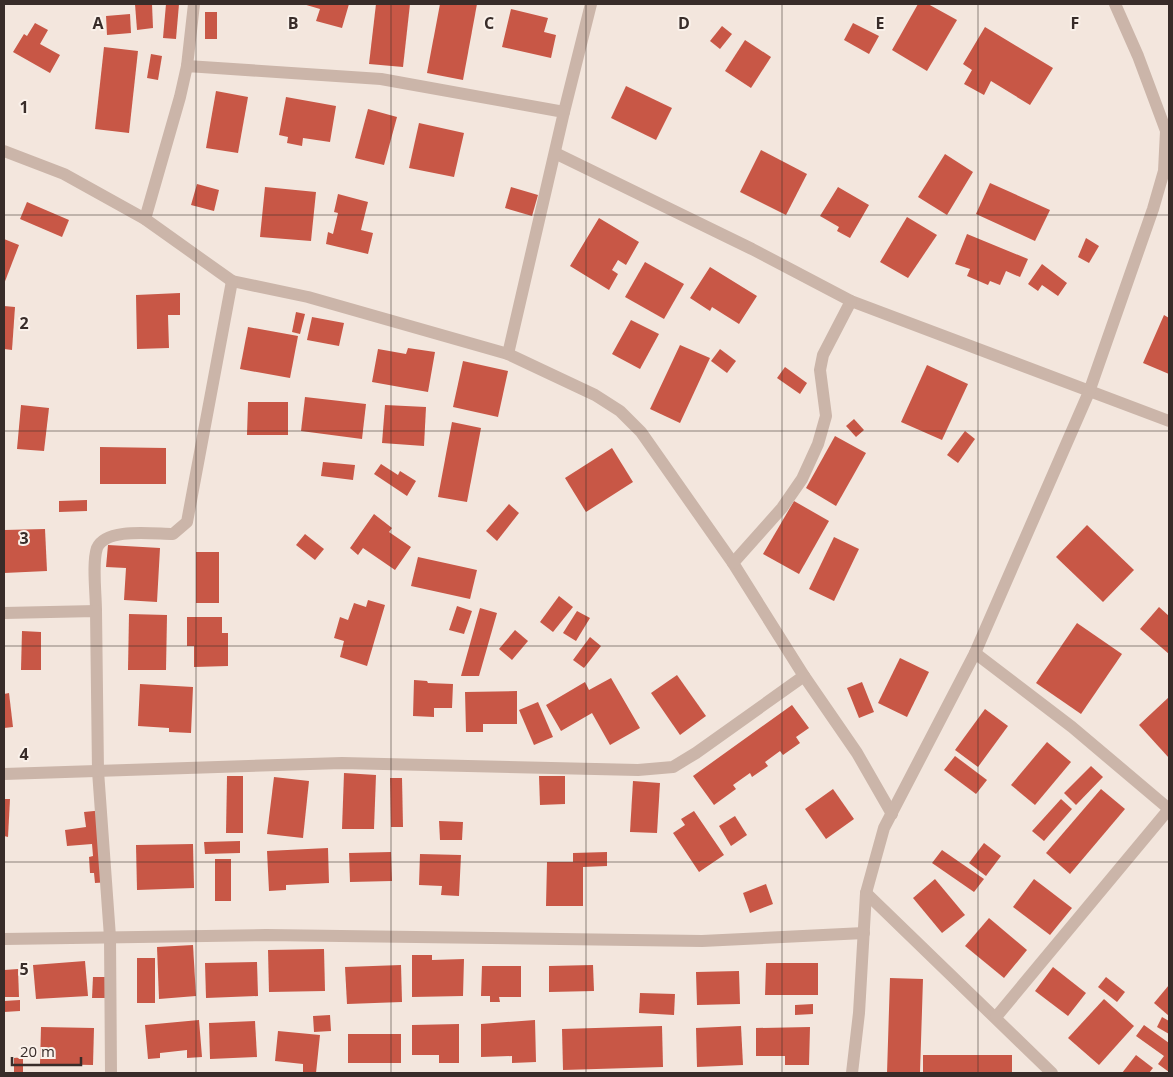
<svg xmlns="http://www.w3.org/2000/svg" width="1173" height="1077" font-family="'Open Sans',sans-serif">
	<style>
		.building { fill: #c85746 }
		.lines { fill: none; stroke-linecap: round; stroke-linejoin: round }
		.minor { stroke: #cbb5a9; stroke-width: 12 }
		.grid { fill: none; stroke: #382c29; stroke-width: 1; stroke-opacity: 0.55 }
		.grid-label { font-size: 16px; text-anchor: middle; font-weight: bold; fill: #382c29; stroke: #faf1ea; stroke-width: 4; stroke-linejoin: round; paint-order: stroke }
	</style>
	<rect width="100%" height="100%" fill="#f3e6dd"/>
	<!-- building -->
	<g class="building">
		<polygon points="135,4 152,4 153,28 137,30"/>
		<polygon points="166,4 179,4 176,39 163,38"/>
		<polygon points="303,4 349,4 342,28 316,21 320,9"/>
		<polygon points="376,4 410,4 403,67 369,64"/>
		<polygon points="440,4 477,4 463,80 427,73"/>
		<polygon points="918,4 928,4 957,20 927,71 892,50"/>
		<polygon points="511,9 548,18 544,32 556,35 551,58 502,47"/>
		<rect x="205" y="12" width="12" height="27"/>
		<polygon points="130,14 131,33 107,35 106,16"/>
		<polygon points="35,23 48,30 40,44 60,55 50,73 13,52 24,34 27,36"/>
		<polygon points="853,23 879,36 869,54 844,40"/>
		<polygon points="722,26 732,34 720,49 710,41"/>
		<polygon points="985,27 1053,68 1030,105 991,81 984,95 964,84 972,70 963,64"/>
		<polygon points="745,40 771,57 751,88 725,71"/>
		<polygon points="104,47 138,51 129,133 95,129"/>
		<polygon points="151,54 162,56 158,80 147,78"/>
		<polygon points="626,86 672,108 656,140 611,118"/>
		<polygon points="216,91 248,97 238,153 206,148"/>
		<polygon points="286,97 336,106 330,142 303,138 302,146 287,143 288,137 279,135"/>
		<polygon points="368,109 397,117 384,165 355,158"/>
		<polygon points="419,123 464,133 454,177 409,168"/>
		<polygon points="761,150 807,174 786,215 740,192"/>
		<polygon points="945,154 973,172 947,215 918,197"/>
		<polygon points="990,183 1050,210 1035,241 976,214"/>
		<polygon points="197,184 219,190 214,211 191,205"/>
		<polygon points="265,187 316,192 311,241 260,237"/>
		<polygon points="511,187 538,195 532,216 505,208"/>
		<polygon points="838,187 869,205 850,238 837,231 839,227 820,216"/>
		<polygon points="338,194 368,202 361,230 373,233 368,254 326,244 328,232 333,234 338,213 334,212"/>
		<polygon points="27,202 69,220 62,237 20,219"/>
		<polygon points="907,217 937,235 908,278 880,262"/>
		<polygon points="599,218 639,242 626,265 618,260 612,270 618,274 609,290 570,266"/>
		<polygon points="967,234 1028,259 1020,277 1006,271 1000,285 990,281 988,285 967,276 970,269 955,264"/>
		<polygon points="1086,238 1099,246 1089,263 1078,257"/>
		<polygon points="4,239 19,245 4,284"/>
		<polygon points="645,262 684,284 664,319 625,297"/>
		<polygon points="1042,264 1067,283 1058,296 1042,285 1038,291 1028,284"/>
		<polygon points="710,267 757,296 739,324 712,307 710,311 690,298"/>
		<polygon points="180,293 180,315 168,315 169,348 137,349 136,295"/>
		<polygon points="4,306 15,307 12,350 4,349"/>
		<polygon points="296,312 305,314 300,334 292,332"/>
		<polygon points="1164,315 1169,318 1169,374 1143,363"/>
		<polygon points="312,317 344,323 339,346 307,340"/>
		<polygon points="631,320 659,334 640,369 612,354"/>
		<polygon points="248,327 298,336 290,378 240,369"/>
		<polygon points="680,345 710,358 680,423 650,409"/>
		<polygon points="408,348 435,352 428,392 372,382 378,349 406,354"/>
		<polygon points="720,349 736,361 727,373 711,361"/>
		<polygon points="463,361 508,371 498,417 453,407"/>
		<polygon points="927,365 968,384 942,440 901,422"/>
		<polygon points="785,367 807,383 800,394 777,378"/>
		<polygon points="305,397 366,404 362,439 301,431"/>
		<polygon points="248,402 288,402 288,435 247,435"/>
		<polygon points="21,405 49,408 44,451 17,449"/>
		<polygon points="385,405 426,407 424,446 382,443"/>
		<polygon points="854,419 864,430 856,437 846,426"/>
		<polygon points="452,422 481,428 467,502 438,497"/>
		<polygon points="965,431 975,439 958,463 947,455"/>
		<polygon points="835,436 866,453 836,506 806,488"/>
		<polygon points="100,447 166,448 166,484 100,484"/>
		<polygon points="612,448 633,482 586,512 565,478"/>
		<polygon points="323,462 355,465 353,480 321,476"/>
		<polygon points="381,464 398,475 400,471 416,481 407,496 374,474"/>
		<polygon points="87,500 87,511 59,512 59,501"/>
		<polygon points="794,501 829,521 799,574 763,554"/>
		<polygon points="509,504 519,513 497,541 486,531"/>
		<polygon points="374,514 392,528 389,532 411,547 395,570 363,548 358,555 350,548"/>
		<polygon points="1087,525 1134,570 1103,602 1056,557"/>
		<polygon points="45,529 47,571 4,573 4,530"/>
		<polygon points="305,534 324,549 315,560 296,545"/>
		<polygon points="834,537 859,549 834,601 809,589"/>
		<polygon points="108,545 160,548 157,602 124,600 126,568 106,567"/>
		<rect x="196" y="552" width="23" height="51"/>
		<polygon points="418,557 477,570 470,599 411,586"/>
		<polygon points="559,596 573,607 553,632 540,622"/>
		<polygon points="368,600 385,605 367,666 340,657 344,641 334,638 340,617 348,620 354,603 366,607"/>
		<polygon points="457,606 472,611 464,634 449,630"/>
		<polygon points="1159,607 1169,616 1169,654 1140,629"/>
		<polygon points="480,608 497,613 479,676 461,676"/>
		<polygon points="577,611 590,618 576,641 563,633"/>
		<polygon points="129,614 167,615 166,670 128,670"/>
		<polygon points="187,617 222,617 222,633 228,633 228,666 194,667 194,646 187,646"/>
		<polygon points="1077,623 1122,654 1081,714 1036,683"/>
		<polygon points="515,630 528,641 512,660 499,649"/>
		<polygon points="22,631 41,632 41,670 21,670"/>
		<polygon points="590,637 601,646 584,668 573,660"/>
		<polygon points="900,658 929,672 907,717 878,703"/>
		<polygon points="677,675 706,716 680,735 651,693"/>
		<polygon points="611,678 640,728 610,745 592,713 561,731 546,705 585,682 589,690"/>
		<polygon points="414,680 427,681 428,683 453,684 452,708 434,708 434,717 413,716"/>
		<polygon points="862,682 874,712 859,718 847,688"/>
		<polygon points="140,684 193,687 191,733 169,732 169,728 138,726"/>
		<polygon points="517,691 517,724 483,724 483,732 466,732 465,692"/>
		<polygon points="9,693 13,727 4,728 4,694"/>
		<polygon points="1169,697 1169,758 1139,725"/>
		<polygon points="538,702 553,737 534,745 519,710"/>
		<polygon points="792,705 809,728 796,737 800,743 783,755 780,751 765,762 768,766 752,777 750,773 733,785 736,789 714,805 693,776"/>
		<polygon points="985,709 1008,726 978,767 955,750"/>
		<polygon points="1047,742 1071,762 1035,805 1011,785"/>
		<polygon points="955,756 987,780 976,794 944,770"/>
		<polygon points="1091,766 1103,777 1076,805 1064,793"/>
		<polygon points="344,773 376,775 374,829 342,829"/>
		<polygon points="227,776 243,776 243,833 226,833"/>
		<polygon points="539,776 565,776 565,804 540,805"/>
		<polygon points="274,777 309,781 303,838 267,834"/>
		<polygon points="390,778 402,778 403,827 391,827"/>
		<polygon points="633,781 660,783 657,833 630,832"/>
		<polygon points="833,789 854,819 826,839 805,809"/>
		<polygon points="1101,789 1125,809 1070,874 1046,853"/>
		<polygon points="4,799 10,799 8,837 4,836"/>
		<polygon points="1061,799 1072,809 1044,841 1032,831"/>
		<polygon points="104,810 110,882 95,883 94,873 90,873 89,857 93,856 92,844 67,846 65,830 86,827 84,812"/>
		<polygon points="694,811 724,855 699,872 673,833 685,825 681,819"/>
		<polygon points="735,816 747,835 731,846 719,826"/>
		<polygon points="439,821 463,822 462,840 440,840"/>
		<polygon points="240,841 240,853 205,854 204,842"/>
		<polygon points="984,843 1001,856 986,876 969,863"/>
		<polygon points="193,844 194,888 137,890 136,845"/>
		<polygon points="328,848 329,883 286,885 286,890 269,891 267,851"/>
		<polygon points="942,850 984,879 974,892 932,863"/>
		<polygon points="391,852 392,881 350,882 349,853"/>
		<polygon points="607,852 607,866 583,867 583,906 546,906 547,862 573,862 573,853"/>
		<polygon points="420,854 461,855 459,896 441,895 442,886 419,885"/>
		<rect x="215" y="859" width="16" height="42"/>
		<polygon points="935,879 965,915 942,933 913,898"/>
		<polygon points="1034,879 1072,908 1050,935 1013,907"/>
		<polygon points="766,884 773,904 750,913 743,893"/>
		<polygon points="989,918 1027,950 1004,978 965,946"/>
		<polygon points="193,945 196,996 159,999 157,947"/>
		<polygon points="324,949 325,991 269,992 268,950"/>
		<polygon points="412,955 432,955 432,960 464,959 463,996 412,997"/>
		<rect x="137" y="958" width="18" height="45"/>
		<polygon points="85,961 88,996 36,999 33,965"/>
		<polygon points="257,962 258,996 206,998 205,963"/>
		<polygon points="766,963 818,963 818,995 765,995"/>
		<polygon points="401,965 402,1002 347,1004 345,967"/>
		<polygon points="593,965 594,991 549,992 549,966"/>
		<polygon points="482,966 521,966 521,997 499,997 500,1002 490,1002 490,996 481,996"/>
		<polygon points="1053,967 1086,993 1068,1016 1035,991"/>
		<polygon points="18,969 19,997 4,997 4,970"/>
		<polygon points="739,971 740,1004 697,1005 696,972"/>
		<polygon points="93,977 106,977 106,998 92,998"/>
		<polygon points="1106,977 1125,992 1117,1002 1098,987"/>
		<polygon points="890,978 923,979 920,1073 887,1073"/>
		<polygon points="1169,985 1169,1016 1154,1003"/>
		<polygon points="640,993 675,994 674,1015 639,1013"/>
		<polygon points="1104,999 1134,1026 1099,1065 1068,1038"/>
		<polygon points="20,1000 20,1011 4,1012 4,1001"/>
		<polygon points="813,1004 813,1014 795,1015 795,1005"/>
		<polygon points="330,1015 331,1031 314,1032 313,1016"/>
		<polygon points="1162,1017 1169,1021 1169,1034 1157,1027"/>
		<polygon points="199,1020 202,1057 187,1058 187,1050 160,1053 160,1058 148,1059 145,1025"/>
		<polygon points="535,1020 536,1062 512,1063 512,1056 481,1057 481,1024"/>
		<polygon points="255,1021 257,1057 210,1059 209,1023"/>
		<polygon points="459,1024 459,1063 439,1063 439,1055 412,1055 412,1025"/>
		<polygon points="1144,1025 1169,1043 1169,1072 1158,1064 1164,1056 1136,1036"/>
		<polygon points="662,1026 663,1067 563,1070 562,1029"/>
		<polygon points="741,1026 743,1065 697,1067 696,1028"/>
		<polygon points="41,1027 94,1028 93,1065 40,1064"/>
		<polygon points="810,1027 809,1065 785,1065 785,1056 756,1056 756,1028"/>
		<polygon points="278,1031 320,1035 316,1073 303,1072 303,1064 275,1061"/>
		<rect x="348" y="1034" width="53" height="29"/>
		<rect x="923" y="1055" width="89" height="18"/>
		<polygon points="1136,1055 1153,1068 1149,1073 1122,1073"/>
		<polygon points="23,1057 23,1073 14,1073 14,1058"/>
	</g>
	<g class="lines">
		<!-- minor -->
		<g class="minor">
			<polyline points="187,66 194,4"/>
			<polyline points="564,112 591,4"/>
			<polyline points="4,151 64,174 145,219 232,281 308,297 508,354 595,395 620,411 641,432 733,563 804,676 857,753 892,814"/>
			<polyline points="555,153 752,249 851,301 1169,421"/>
			<polyline points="145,219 180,97 187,66 381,79 564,112 508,354"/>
			<polyline points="733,563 782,508 802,479 818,444 826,416 820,370 823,355 851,301"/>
			<path d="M 96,611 C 96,594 92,563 97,548 C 106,527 154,534 173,534 L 187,522 L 232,281"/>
			<polyline points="4,613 96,611 98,771 110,937 111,1073"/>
			<polyline points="975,653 1072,727 1169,809"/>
			<polyline points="4,774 342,763 638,770 673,767 696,753 804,676"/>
			<polyline points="866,893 1052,1073"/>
			<polyline points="4,939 266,935 702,941 864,933"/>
			<polyline points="996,1017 1169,809"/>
			<polyline points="852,1073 859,1013 866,893 884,828 975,653 1089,392 1153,209 1164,171 1166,131 1138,56 1115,4"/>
		</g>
	</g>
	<!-- grid -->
	<path class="grid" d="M 196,4 L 196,1073M 391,4 L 391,1073M 586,4 L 586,1073M 782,4 L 782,1073M 978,4 L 978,1073M 4,215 L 1169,215M 4,431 L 1169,431M 4,646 L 1169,646M 4,862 L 1169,862"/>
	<g class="grid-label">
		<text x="98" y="29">A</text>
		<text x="293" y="29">B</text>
		<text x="489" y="29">C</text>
		<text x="684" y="29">D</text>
		<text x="880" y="29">E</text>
		<text x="1075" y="29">F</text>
		<text x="24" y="113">1</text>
		<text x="24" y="329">2</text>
		<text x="24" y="544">3</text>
		<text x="24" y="760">4</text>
		<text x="24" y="975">5</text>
	</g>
	<!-- border -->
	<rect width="1173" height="1077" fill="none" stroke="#382c29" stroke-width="10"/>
	<!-- scale -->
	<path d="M12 1057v8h69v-8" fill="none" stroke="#382c29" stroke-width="2.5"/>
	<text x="20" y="1057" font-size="15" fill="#382c29" stroke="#faf1ea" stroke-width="4" paint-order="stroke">20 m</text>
</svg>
